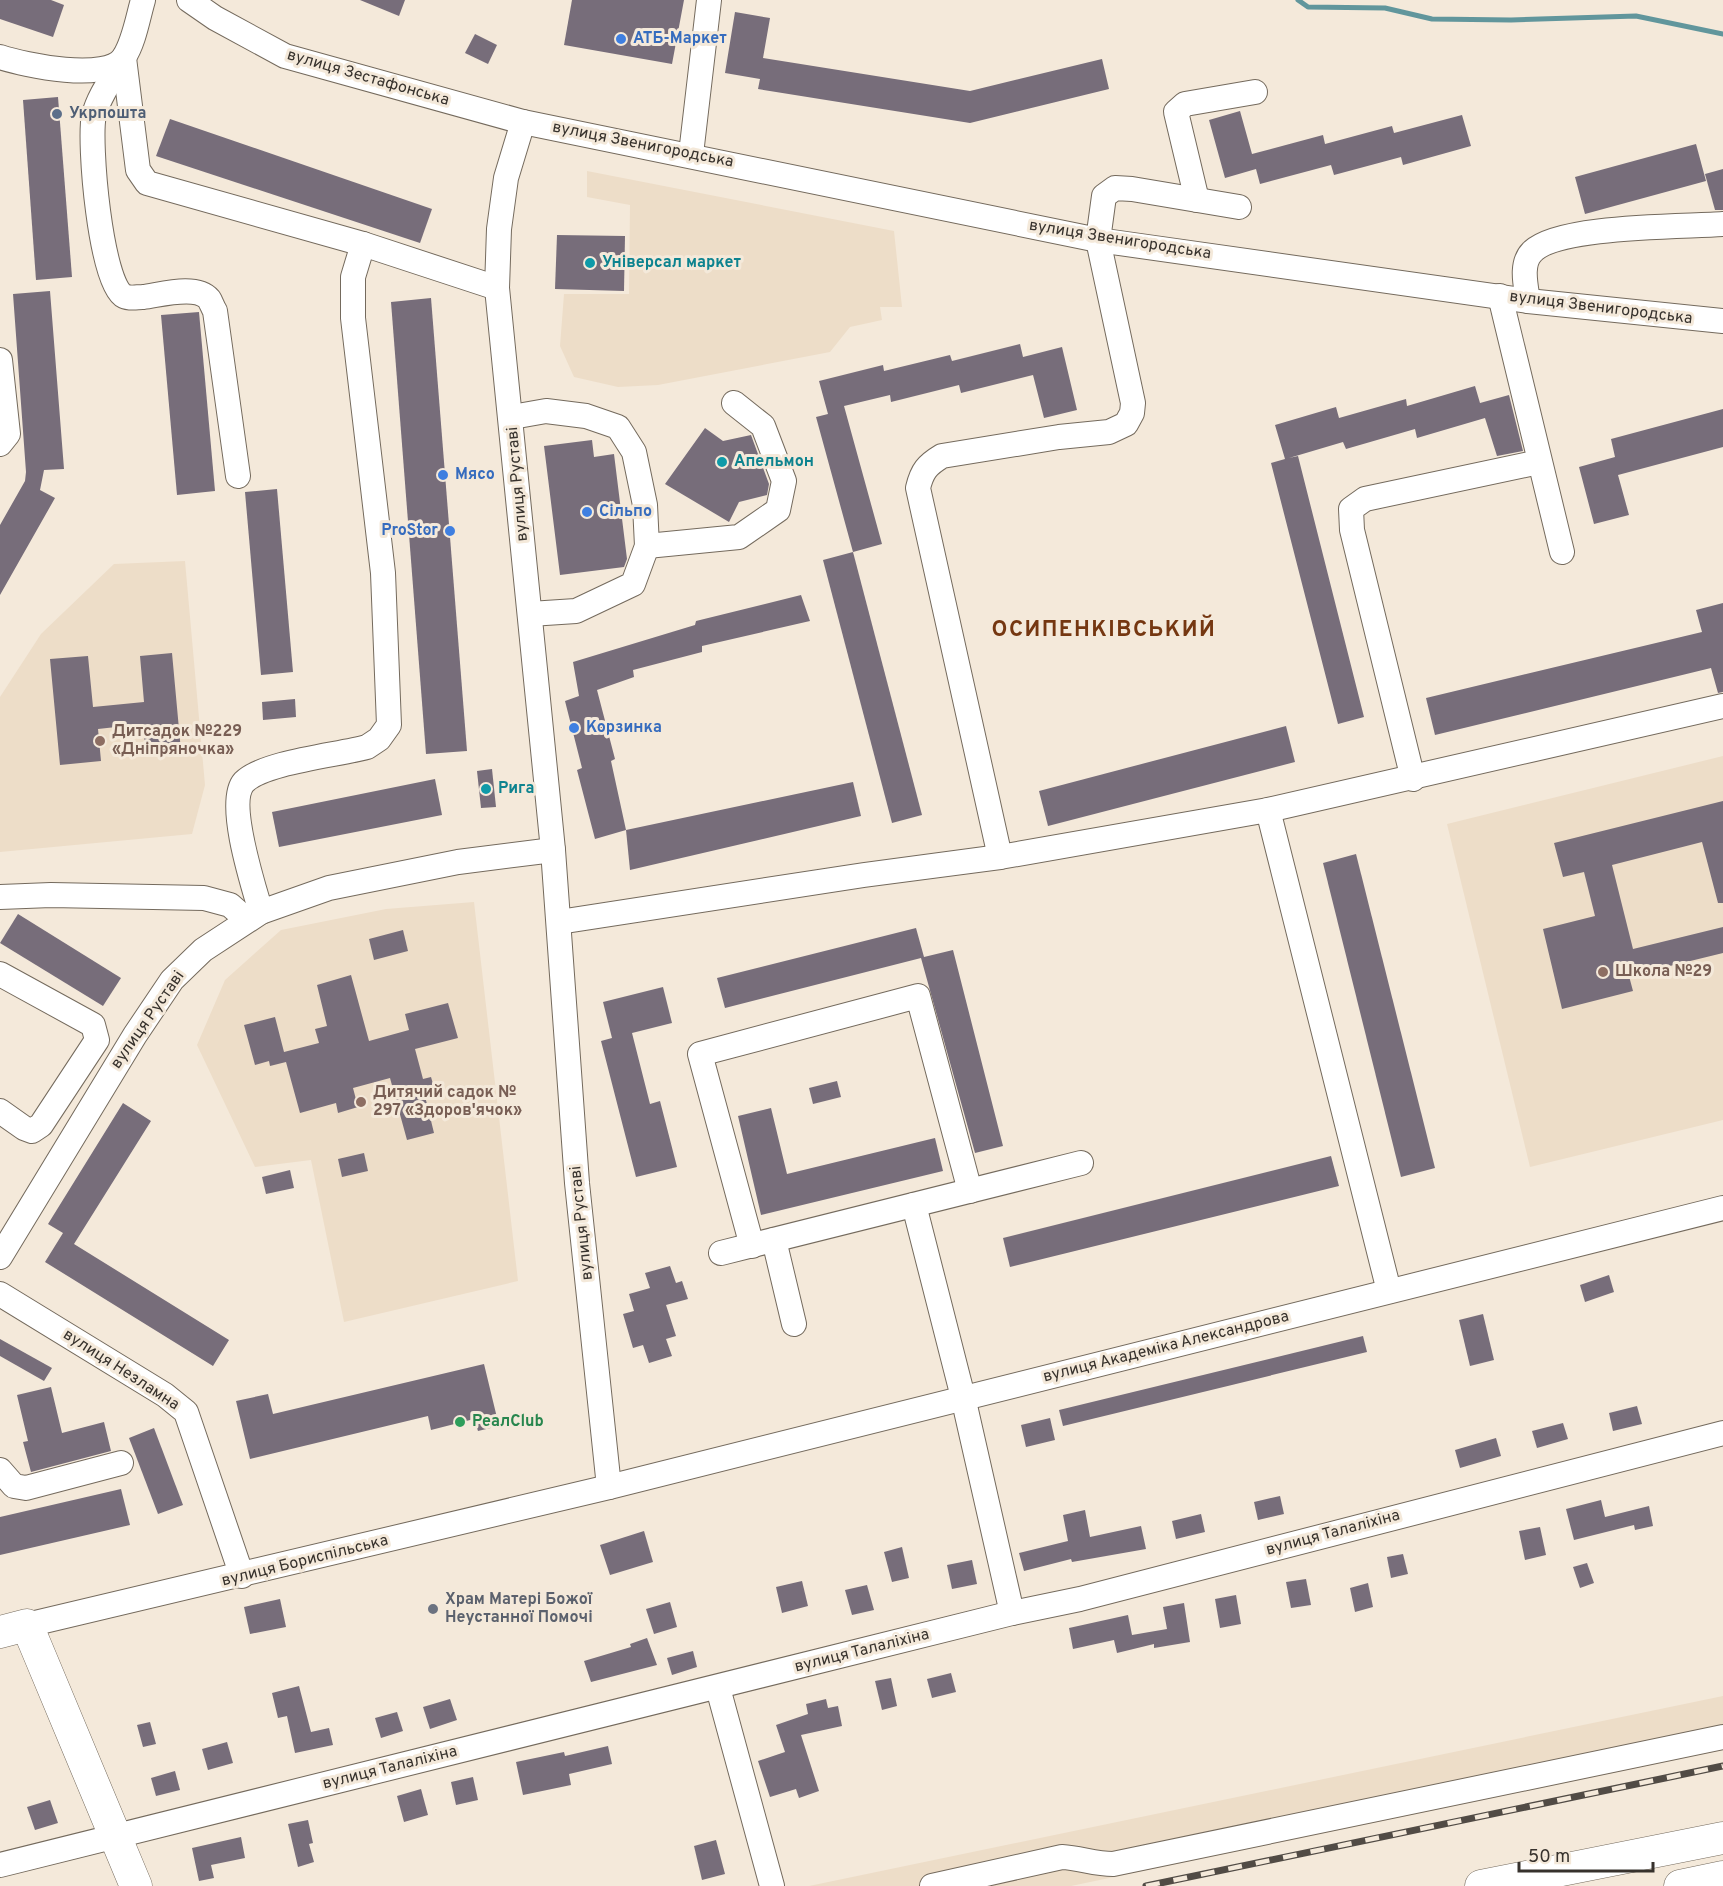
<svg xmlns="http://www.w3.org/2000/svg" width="1723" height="1886" font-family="Overpass,sans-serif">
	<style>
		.built { fill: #edddc8 }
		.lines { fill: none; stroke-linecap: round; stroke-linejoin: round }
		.stream { stroke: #61969c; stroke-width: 5 }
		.building { fill: #776d7a }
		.minor-casing { stroke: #746a5d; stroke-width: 26 }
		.major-casing { stroke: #746a5d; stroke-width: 33 }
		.minor { stroke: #fff; stroke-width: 24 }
		.major { stroke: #fff; stroke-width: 32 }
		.rail-casing { stroke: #514b45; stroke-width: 7 }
		.rail { stroke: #f4e9da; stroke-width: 4.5; stroke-dasharray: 14; stroke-linecap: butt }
		.shop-dot { fill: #3f7fe0; stroke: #f4e9da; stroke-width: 2 }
		.service-dot { fill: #5c6f8a; stroke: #f4e9da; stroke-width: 2 }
		.culture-dot { fill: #0f9aa8; stroke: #f4e9da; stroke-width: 2 }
		.education-dot { fill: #8d6e63; stroke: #f4e9da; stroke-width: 2 }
		.leisure-dot { fill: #2e9e5b; stroke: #f4e9da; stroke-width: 2 }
		.worship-dot { fill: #6b7280; stroke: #f4e9da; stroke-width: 2 }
		.labels { text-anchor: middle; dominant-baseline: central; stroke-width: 6; stroke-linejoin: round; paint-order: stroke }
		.shop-label { font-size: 16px; font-weight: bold; fill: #366cbe; stroke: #f4e9da; text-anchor: start }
		.street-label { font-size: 16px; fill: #37322d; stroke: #f4e9da }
		.service-label { font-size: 16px; font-weight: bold; fill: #4e5e75; stroke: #f4e9da; text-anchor: start }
		.culture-label { font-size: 16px; font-weight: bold; fill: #0d838f; stroke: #f4e9da; text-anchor: start }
		.education-label { font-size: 16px; font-weight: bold; fill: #785e54; stroke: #f4e9da; text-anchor: start }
		.leisure-label { font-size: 16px; font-weight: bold; fill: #27864d; stroke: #f4e9da; text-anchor: start }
		.worship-label { font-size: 16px; font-weight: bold; fill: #5b616d; stroke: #f4e9da; text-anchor: start }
		.district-label { font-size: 22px; font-weight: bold; letter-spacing: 1.5px; fill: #753711; stroke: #f4e9da }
	</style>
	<rect width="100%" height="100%" fill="#f4e9da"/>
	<!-- built -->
	<g class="built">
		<polygon points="587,171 894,231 902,307 880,307 882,320 850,327 830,352 658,385 618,387 574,377 560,346 564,294 629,294 630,205 587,197"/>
		<polygon points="185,561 205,785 192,834 0,852 0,697 41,634 114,564"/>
		<polygon points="1723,756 1723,1120 1530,1167 1447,824"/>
		<polygon points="474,902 518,1281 344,1322 311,1160 255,1167 197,1045 225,980 281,930 386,909"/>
		<polygon points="1723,1696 1723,1750 1071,1886 809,1886"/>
	</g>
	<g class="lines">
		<!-- stream -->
		<polyline class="stream" points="1298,0 1308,7 1385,8 1432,19 1511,20 1636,16 1723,34"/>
	</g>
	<!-- building -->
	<g class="building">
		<polygon points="0,0 51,0 64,5 53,37 0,19"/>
		<polygon points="360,0 405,0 399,16"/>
		<polygon points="572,0 684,0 672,64 564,45"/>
		<polygon points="735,12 770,18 763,58 970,91 1102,59 1109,89 970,123 758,89 760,79 725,73"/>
		<polygon points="475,34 497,45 488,64 465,53"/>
		<polygon points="58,97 72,277 36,280 23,100"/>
		<polygon points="1240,111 1252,154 1323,135 1325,144 1392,126 1394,133 1462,115 1471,146 1403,165 1401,157 1334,175 1331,165 1260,184 1256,169 1225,178 1209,120"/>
		<polygon points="170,119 432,209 420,243 156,156"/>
		<polygon points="1696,144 1706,181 1585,214 1575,177"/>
		<polygon points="1723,169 1723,210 1715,210 1705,174"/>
		<polygon points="557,235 625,236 624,291 555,289"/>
		<polygon points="50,291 64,469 44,470 40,490 55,498 0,595 0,525 25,481 26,472 13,294"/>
		<polygon points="431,298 467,751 426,754 391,302"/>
		<polygon points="199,312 215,491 177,495 161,315"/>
		<polygon points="1020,344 1023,357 1062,347 1077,410 1044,418 1033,375 961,393 959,385 891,402 890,395 844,406 882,544 853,552 816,417 828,414 819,381 883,365 884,371 950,355 952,361"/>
		<polygon points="1475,386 1480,403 1509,395 1523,451 1497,456 1485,418 1417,438 1415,429 1346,449 1343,442 1289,458 1298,456 1364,717 1338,724 1271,463 1285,459 1275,425 1336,407 1339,418 1406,399 1407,406"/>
		<polygon points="1723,409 1723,447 1618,475 1629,515 1594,524 1579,467 1615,457 1611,439"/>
		<polygon points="705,428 723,441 751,435 769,484 767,495 739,502 729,522 665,484"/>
		<polygon points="592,440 594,457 614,454 627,559 624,567 560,575 544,446"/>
		<polygon points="277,489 293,672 261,675 245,492"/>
		<polygon points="853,552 922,815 892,823 823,560"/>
		<polygon points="801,595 810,621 702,646 702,652 633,670 634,677 597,690 615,759 611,761 626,830 595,839 577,770 582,768 565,701 579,696 573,662 695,625 696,621"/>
		<polygon points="1723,603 1723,692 1718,693 1711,668 1435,735 1426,698 1702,632 1696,610"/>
		<polygon points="172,653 181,751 146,755 143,724 98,729 101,761 60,765 50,659 88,656 93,707 144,702 140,656"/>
		<polygon points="295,699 296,717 263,720 262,702"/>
		<polygon points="1286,726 1295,762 1048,826 1039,791"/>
		<polygon points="492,769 496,807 481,808 477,771"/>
		<polygon points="435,779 442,815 279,847 272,812"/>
		<polygon points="853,782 861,816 630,870 626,830"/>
		<polygon points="1723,801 1723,903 1718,903 1702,842 1612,865 1633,949 1723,927 1723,953 1629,976 1633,991 1562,1009 1543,929 1595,916 1584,872 1563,877 1554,843"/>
		<polygon points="1356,854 1435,1168 1401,1177 1323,863"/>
		<polygon points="18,914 121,978 103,1006 0,943"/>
		<polygon points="916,928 924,957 953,950 1003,1146 975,1153 921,958 725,1008 717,978"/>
		<polygon points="403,930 408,951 374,960 369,939"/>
		<polygon points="351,975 369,1041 409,1030 405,1014 448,1003 458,1038 415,1049 423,1079 431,1077 436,1094 425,1096 434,1133 407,1140 390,1078 353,1088 358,1107 338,1113 336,1103 300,1113 286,1062 270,1066 269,1061 255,1065 244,1025 275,1017 284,1052 319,1043 315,1029 327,1026 317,985"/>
		<polygon points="663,987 672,1023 632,1033 650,1104 660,1101 677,1167 636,1177 601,1041 612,1038 603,1002"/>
		<polygon points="837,1081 841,1097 813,1104 809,1088"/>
		<polygon points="123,1103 151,1121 74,1244 229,1340 213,1366 45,1262 63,1233 48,1224"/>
		<polygon points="771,1108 787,1174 935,1138 943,1171 761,1215 738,1116"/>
		<polygon points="364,1153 368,1171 342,1177 338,1159"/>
		<polygon points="1331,1156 1339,1186 1010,1267 1003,1238"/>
		<polygon points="290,1170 294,1188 266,1194 262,1177"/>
		<polygon points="670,1266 676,1283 682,1281 688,1299 666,1305 676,1336 666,1339 672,1356 649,1363 643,1345 633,1348 623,1314 634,1311 629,1294 650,1288 645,1273"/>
		<polygon points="1609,1275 1614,1292 1585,1302 1580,1285"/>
		<polygon points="1483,1314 1494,1360 1470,1366 1459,1320"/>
		<polygon points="1363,1336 1367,1352 1063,1426 1059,1410"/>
		<polygon points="0,1339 52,1368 44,1381 0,1356"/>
		<polygon points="484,1364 499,1426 478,1431 474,1419 431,1430 428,1416 250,1459 236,1401 268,1394 273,1414"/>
		<polygon points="51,1387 62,1433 104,1422 111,1451 31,1472 23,1442 28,1441 17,1395"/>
		<polygon points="1637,1406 1642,1424 1613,1431 1609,1413"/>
		<polygon points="1050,1418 1055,1440 1026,1447 1021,1425"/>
		<polygon points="1563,1423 1568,1439 1537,1448 1532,1431"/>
		<polygon points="154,1428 183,1505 158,1514 129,1438"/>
		<polygon points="1496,1438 1501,1456 1460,1468 1455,1450"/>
		<polygon points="121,1489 130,1525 0,1555 0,1517"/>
		<polygon points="1280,1496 1284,1514 1258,1520 1254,1502"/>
		<polygon points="1601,1500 1605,1517 1649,1506 1653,1526 1635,1530 1634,1525 1574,1540 1566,1509"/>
		<polygon points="1085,1510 1090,1537 1141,1526 1146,1549 1072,1562 1071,1559 1024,1571 1019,1553 1068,1541 1063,1515"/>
		<polygon points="1201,1514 1205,1532 1176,1539 1172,1521"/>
		<polygon points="1540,1527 1546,1555 1525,1560 1519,1531"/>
		<polygon points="644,1531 653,1562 610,1575 600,1545"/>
		<polygon points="902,1547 909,1578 892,1582 884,1552"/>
		<polygon points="1403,1554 1408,1574 1391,1578 1387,1557"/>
		<polygon points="972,1560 977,1584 952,1589 947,1565"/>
		<polygon points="1587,1563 1594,1583 1580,1588 1573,1567"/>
		<polygon points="1306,1579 1311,1605 1291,1608 1286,1582"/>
		<polygon points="802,1581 808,1606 782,1613 776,1587"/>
		<polygon points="1368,1583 1373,1607 1355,1612 1350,1588"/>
		<polygon points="867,1585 874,1610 852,1615 845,1590"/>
		<polygon points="1236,1595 1241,1624 1220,1628 1215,1599"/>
		<polygon points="280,1599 286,1627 250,1634 244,1607"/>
		<polygon points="670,1602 677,1627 654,1634 646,1609"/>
		<polygon points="1184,1603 1190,1642 1154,1648 1154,1644 1117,1653 1114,1640 1073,1649 1069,1628 1128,1615 1132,1635 1167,1629 1163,1607"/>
		<polygon points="647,1638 657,1665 591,1682 584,1661 631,1647 630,1644"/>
		<polygon points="693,1651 697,1667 672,1675 667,1658"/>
		<polygon points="951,1673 956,1692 932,1698 927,1679"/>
		<polygon points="891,1678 897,1706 882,1710 875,1681"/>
		<polygon points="299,1686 311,1732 329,1728 333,1745 295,1753 287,1716 278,1718 272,1693"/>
		<polygon points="450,1699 457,1720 430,1729 423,1707"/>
		<polygon points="826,1699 828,1708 838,1706 842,1726 801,1735 819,1791 799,1798 796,1789 770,1797 758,1761 785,1752 776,1725 808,1714 806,1704"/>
		<polygon points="397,1712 403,1731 381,1738 375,1718"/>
		<polygon points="150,1722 156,1744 143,1747 137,1725"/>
		<polygon points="227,1742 233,1763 208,1770 202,1749"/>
		<polygon points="608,1746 612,1764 569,1774 571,1785 523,1795 516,1762 564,1752 565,1756"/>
		<polygon points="175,1771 180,1790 156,1796 151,1778"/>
		<polygon points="473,1777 478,1800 456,1805 451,1782"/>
		<polygon points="421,1789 428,1815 404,1822 397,1796"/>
		<polygon points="50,1800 58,1823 35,1830 27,1807"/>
		<polygon points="308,1820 313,1843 309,1844 314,1862 298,1867 288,1824"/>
		<polygon points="241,1837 245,1858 211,1865 214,1878 199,1881 192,1848"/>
		<polygon points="716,1840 725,1874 702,1880 694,1846"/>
	</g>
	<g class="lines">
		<!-- minor casing -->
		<g class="minor-casing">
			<g id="minor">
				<polyline points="189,0 215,18 285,56 523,122 1098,240 1528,301 1723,321"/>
				<path d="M 0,57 C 24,65 108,83 124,57 C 134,42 138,17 143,0"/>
				<path d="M 124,58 C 114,76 99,95 94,115 C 88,141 101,286 124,296 C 130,299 137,297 143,297 C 160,295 196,284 209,299 C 211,302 213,308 215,311 L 238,476"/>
				<polyline points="124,58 138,170 147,183 363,244 497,288"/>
				<polyline points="523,122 506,178 499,229 497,288 553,850 577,1183 609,1487"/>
				<polyline points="691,154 709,0"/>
				<polyline points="1197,200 1176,112 1185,104 1255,92"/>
				<polyline points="1500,296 1562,552"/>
				<path d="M 1528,301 C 1526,286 1520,264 1532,252 C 1557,225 1684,227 1723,224"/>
				<polyline points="0,360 8,434 0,444"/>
				<polyline points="512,417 546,411 586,416 618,427 634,452 645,505 647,546 633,584 576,611 530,614"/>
				<polyline points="647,546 739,537 778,510 784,481 763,426 734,403"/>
				<polyline points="1413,779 1352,530 1351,509 1365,499 1539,462"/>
				<polyline points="1268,810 1389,1291"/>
				<path d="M 1000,857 L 918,488 C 922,471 927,465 942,456 L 1059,437 L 1109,432 L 1126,424 L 1132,413 L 1133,403 L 1098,240 L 1104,196 L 1115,188 L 1132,189 L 1239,207"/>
				<polyline points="0,897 51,895 204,898 230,905 247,920"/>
				<path d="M 261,912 C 254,888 226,802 244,782 C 264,762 338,755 367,747 L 379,739 L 389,725 L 383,573 L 353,318 L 353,277 L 363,244"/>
				<polyline points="559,922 864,875 1000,857 1268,810 1723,706"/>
				<polyline points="0,974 93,1025 97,1040 41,1125 32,1131 24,1128 0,1111"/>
				<polyline points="914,1205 963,1397 1012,1613"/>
				<polyline points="774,1240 794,1324"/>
				<polyline points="752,1246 700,1054 918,996 970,1191"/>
				<polyline points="721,1253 1081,1163"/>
				<polyline points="0,1257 135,1035 172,980 203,950 261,912 329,888 458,862 553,850"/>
				<polyline points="0,1294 165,1395 186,1412 242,1576"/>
				<polyline points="0,1470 14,1486 26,1488 121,1463"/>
				<polyline points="27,1625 609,1487 1723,1208"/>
				<polyline points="718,1688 772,1886"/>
				<polyline points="0,1865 1012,1613 1080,1599 1723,1433"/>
				<path d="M 932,1886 L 1062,1857 C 1080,1858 1095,1864 1113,1864 L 1723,1737"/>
			</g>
		</g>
		<!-- major casing -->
		<g class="major-casing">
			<g id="major">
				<polyline points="0,1632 27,1625 136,1886"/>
				<polyline points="1481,1886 1723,1838"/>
				<polyline points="1680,1886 1723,1877"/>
			</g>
		</g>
		<!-- minor -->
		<use href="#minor" class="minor"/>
		<!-- major -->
		<use href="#major" class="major"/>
		<!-- rail casing -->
		<g class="rail-casing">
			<polyline id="rail" points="1146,1886 1723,1766"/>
		</g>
		<!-- rail -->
		<use href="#rail" class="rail"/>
	</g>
	<!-- markers -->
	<g class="shop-dot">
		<circle cx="621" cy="39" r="6"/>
		<circle cx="443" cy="475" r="6"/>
		<circle cx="587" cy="512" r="6"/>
		<circle cx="450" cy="531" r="6"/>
		<circle cx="574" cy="728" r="6"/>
	</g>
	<circle class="service-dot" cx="57" cy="114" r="6"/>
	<g class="culture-dot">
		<circle cx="590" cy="263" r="6"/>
		<circle cx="722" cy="462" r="6"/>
		<circle cx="486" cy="789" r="6"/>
	</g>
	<g class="education-dot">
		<circle cx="100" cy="741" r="6"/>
		<circle cx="1603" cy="972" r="6"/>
		<circle cx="361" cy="1102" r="6"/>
	</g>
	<circle class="leisure-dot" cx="460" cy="1422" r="6"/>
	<circle class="worship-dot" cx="433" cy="1609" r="6"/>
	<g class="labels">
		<!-- shop labels -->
		<g class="shop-label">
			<text x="633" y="39">АТБ-Маркет</text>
			<text x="455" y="475">Мясо</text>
			<text x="599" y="512">Сільпо</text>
			<text x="438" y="531" text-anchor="end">ProStor</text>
			<text x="586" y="728">Корзинка</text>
		</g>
		<!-- street labels -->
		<g class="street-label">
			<text transform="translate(368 78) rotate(16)">вулиця Зестафонська</text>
			<text transform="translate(643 145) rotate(11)">вулиця Звенигородська</text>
			<text transform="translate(1120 240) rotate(9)">вулиця Звенигородська</text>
			<text transform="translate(1601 308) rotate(7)">вулиця Звенигородська</text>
			<text transform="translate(518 484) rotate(-95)">вулиця Руставі</text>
			<text transform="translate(148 1020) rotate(-55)">вулиця Руставі</text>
			<text transform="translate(582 1223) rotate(-96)">вулиця Руставі</text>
			<text transform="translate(1166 1347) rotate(-14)">вулиця Академіка Александрова</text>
			<text transform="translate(121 1370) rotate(33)">вулиця Незламна</text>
			<text transform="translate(1333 1533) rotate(-15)">вулиця Талаліхіна</text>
			<text transform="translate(305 1561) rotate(-14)">вулиця Бориспільська</text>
			<text transform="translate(862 1651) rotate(-14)">вулиця Талаліхіна</text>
			<text transform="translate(390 1768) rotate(-14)">вулиця Талаліхіна</text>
		</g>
		<!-- service labels -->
		<g class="service-label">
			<text x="69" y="114">Укрпошта</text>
		</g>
		<!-- culture labels -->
		<g class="culture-label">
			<text x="602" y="263">Універсал маркет</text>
			<text x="734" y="462">Апельмон</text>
			<text x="498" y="789">Рига</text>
		</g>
		<!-- education labels -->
		<g class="education-label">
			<text x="112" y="732">Дитсадок №229<tspan x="112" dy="18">«Дніпряночка»</tspan></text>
			<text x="1615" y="972">Школа №29</text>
			<text x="373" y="1093">Дитячий садок №<tspan x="373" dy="18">297 «Здоров'ячок»</tspan></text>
		</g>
		<!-- leisure labels -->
		<g class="leisure-label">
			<text x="472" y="1422">РеалClub</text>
		</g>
		<!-- worship labels -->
		<g class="worship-label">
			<text x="445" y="1600">Храм Матері Божої<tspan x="445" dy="18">Неустанної Помочі</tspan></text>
		</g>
		<!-- district labels -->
		<g class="district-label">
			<text x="1104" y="630">ОСИПЕНКІВСЬКИЙ</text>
		</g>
	</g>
	<!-- scale -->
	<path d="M1519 1862v9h134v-9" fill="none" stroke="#37322d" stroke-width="3"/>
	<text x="1528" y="1862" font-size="18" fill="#37322d" stroke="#f4e9da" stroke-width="4.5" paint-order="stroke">50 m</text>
</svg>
